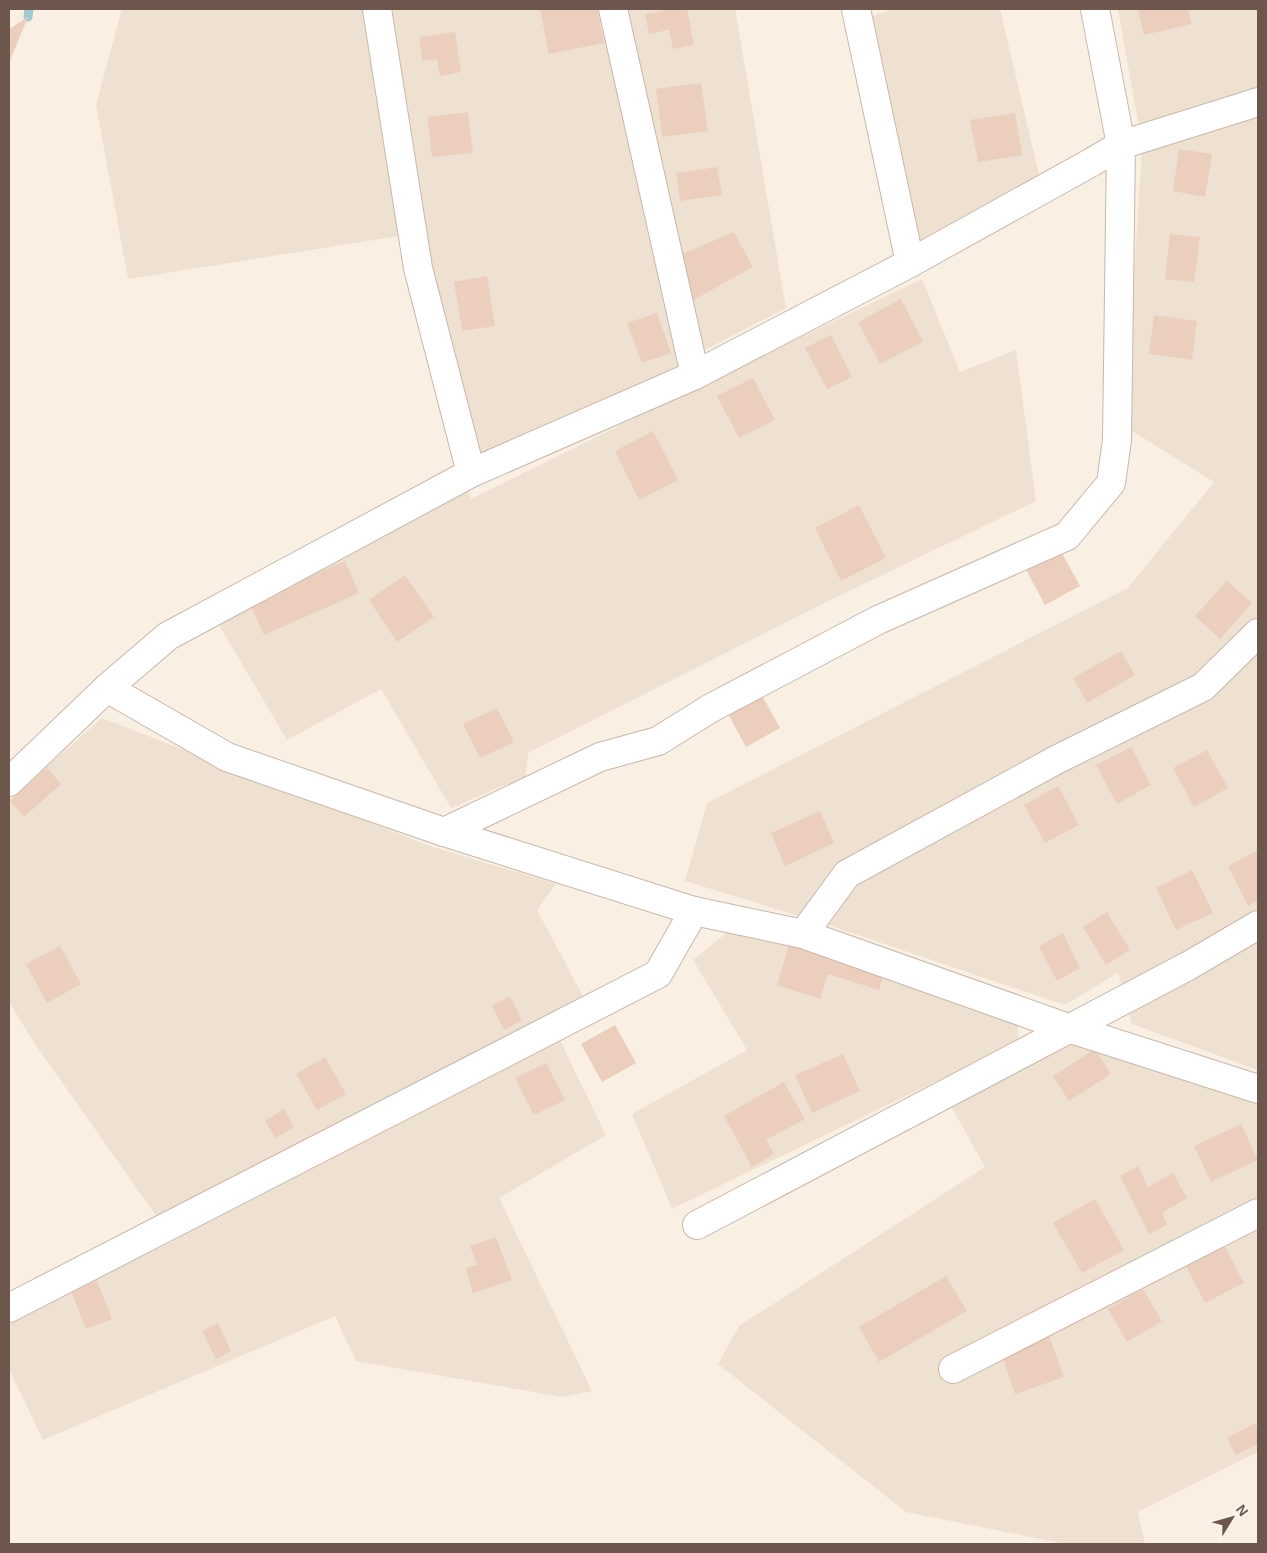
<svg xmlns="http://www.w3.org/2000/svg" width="1267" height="1553" font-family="Helvetica,sans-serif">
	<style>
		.residential { fill: #efe1d2 }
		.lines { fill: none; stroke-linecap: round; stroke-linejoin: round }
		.stream { stroke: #a2cbd0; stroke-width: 9 }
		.building { fill: #ebcebe }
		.minor-casing { stroke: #c8b7ab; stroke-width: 30 }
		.minor { stroke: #fff; stroke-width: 28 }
	</style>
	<rect width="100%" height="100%" fill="#f9efe3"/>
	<!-- residential -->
	<g class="residential">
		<polygon points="122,9 602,9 681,366 479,458 424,232 128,279 96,105"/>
		<polygon points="624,9 735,9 786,308 697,354"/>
		<polygon points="894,9 1000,9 1040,179 913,246 867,18"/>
		<polygon points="1118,9 1227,9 1228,11 1236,9 1258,9 1258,87 1139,127"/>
		<polygon points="1258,113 1258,1070 1132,1024 1118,973 1065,1005 828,925 685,881 707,803 1128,588 1214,482 1124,426 1142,151"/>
		<polygon points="922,279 960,372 1016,350 1036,501 820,605 528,753 526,776 451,808 381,689 287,740 216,620 467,489 471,499 693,389"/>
		<polygon points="102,718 430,846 556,884 537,910 585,1000 549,1018 606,1135 499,1198 592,1391 563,1397 356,1361 335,1316 43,1440 9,1369 9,1320 174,1241 35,1044 9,1002 9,800"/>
		<polygon points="734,927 1018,1014 1018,1045 1073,1035 1258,1097 1258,1452 1138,1512 1145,1544 1066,1544 906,1512 718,1364 739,1326 985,1167 937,1081 672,1209 632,1114 747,1050 693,960"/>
	</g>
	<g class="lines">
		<!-- stream -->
		<polyline class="stream" points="28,17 29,9"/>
	</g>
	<!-- building -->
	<g class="building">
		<polygon points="540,9 597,9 604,43 549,54"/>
		<polygon points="672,9 687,9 694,45 673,49 669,30 649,34 645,14"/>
		<polygon points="1138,9 1188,9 1192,24 1144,35"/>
		<polygon points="28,17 9,63 9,29"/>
		<polygon points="455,32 461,72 440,76 437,59 422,61 419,37"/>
		<polygon points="701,83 708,131 662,137 656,89"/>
		<polygon points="468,112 473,153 432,157 427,117"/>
		<polygon points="1015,113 1022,155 978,162 970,120"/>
		<polygon points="1179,149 1212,154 1205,197 1173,191"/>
		<polygon points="717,167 722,195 680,201 676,173"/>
		<polygon points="734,232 753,267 690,302 680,255"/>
		<polygon points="1170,234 1200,237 1194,282 1165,279"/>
		<polygon points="487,276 495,326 462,331 454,282"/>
		<polygon points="901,299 923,342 880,364 858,322"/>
		<polygon points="657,313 671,353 642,363 627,323"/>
		<polygon points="1154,315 1197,321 1192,360 1149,354"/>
		<polygon points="831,335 852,377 827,389 805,348"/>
		<polygon points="753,378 775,420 739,438 717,396"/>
		<polygon points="653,431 678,480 639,500 615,451"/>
		<polygon points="859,505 886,558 841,581 815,528"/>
		<polygon points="1059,548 1080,586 1045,605 1024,566"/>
		<polygon points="345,561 359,593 264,635 249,602"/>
		<polygon points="405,575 434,617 397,642 369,600"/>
		<polygon points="1227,581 1252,603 1220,639 1195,616"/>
		<polygon points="1121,651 1135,675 1087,703 1073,678"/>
		<polygon points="759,690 780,728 746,747 725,708"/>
		<polygon points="497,708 514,742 480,758 463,724"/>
		<polygon points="1131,747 1151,785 1117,804 1096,765"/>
		<polygon points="1207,750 1228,788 1194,807 1173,768"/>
		<polygon points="47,768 61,784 24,817 10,801"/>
		<polygon points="1058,786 1079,825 1045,843 1024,805"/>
		<polygon points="820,811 834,843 785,866 771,833"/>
		<polygon points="1258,850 1258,901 1248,906 1228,866"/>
		<polygon points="1192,870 1213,913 1176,930 1156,888"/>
		<polygon points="1107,912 1130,950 1106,965 1083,927"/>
		<polygon points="1063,933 1080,968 1057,981 1039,946"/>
		<polygon points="789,944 884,974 879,990 828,974 820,999 777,985"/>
		<polygon points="60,946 81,984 47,1003 26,964"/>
		<polygon points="510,996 522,1020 504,1030 492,1006"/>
		<polygon points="615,1025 636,1063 602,1082 581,1044"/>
		<polygon points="1095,1049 1111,1074 1069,1101 1053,1076"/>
		<polygon points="843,1054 860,1091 812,1113 795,1075"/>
		<polygon points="325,1057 346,1094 317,1110 296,1074"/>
		<polygon points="546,1063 565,1100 534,1115 515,1078"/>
		<polygon points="784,1082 805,1119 766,1140 774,1154 752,1167 724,1116"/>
		<polygon points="284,1109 294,1127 275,1138 265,1121"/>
		<polygon points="1241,1124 1258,1160 1211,1182 1194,1146"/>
		<polygon points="1138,1166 1148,1187 1173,1173 1187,1198 1162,1213 1167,1225 1149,1234 1120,1176"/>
		<polygon points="1095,1199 1124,1250 1082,1273 1053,1223"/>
		<polygon points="496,1237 512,1280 473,1293 466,1268 477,1265 470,1246"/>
		<polygon points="1223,1243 1244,1283 1205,1303 1185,1264"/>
		<polygon points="946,1276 967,1311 879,1362 859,1327"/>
		<polygon points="97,1281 112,1319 86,1329 71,1291"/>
		<polygon points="1143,1289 1162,1321 1127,1342 1108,1309"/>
		<polygon points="218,1323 231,1351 216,1359 202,1331"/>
		<polygon points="1049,1336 1064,1377 1015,1394 1001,1353"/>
		<polygon points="1255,1423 1258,1430 1258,1444 1236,1455 1227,1438"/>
	</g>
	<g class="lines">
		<!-- minor casing -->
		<g class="minor-casing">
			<g id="minor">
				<polyline points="377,9 418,268 471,473"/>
				<polyline points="613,9 695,375"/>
				<polyline points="856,9 910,263"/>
				<polyline points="107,688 227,757 444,832 694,911 803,934 1068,1028 1258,1089"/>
				<polyline points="9,782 107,688 168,636 471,473 695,375 910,263 1092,162 1121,145 1258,102"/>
				<polyline points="444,832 600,757 658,741 711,708 878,620 1067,536 1111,483 1117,440 1121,145 1095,9"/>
				<polyline points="803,934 847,874 1056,760 1203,687 1258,633"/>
				<polyline points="697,1225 1188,966 1258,925"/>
				<polyline points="9,1308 658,974 694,911"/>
				<polyline points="953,1369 1258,1213"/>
			</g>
		</g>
		<!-- minor -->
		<use href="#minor" class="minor"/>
	</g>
	<!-- border -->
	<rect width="1267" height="1553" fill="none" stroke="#6d574c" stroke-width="20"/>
	<!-- north arrow -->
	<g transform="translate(1232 1518) rotate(53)" stroke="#fcf3e8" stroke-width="4" paint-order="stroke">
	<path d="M0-4L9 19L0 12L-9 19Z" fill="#6d574c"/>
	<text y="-8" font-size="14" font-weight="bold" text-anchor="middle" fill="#6d574c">N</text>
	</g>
</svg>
